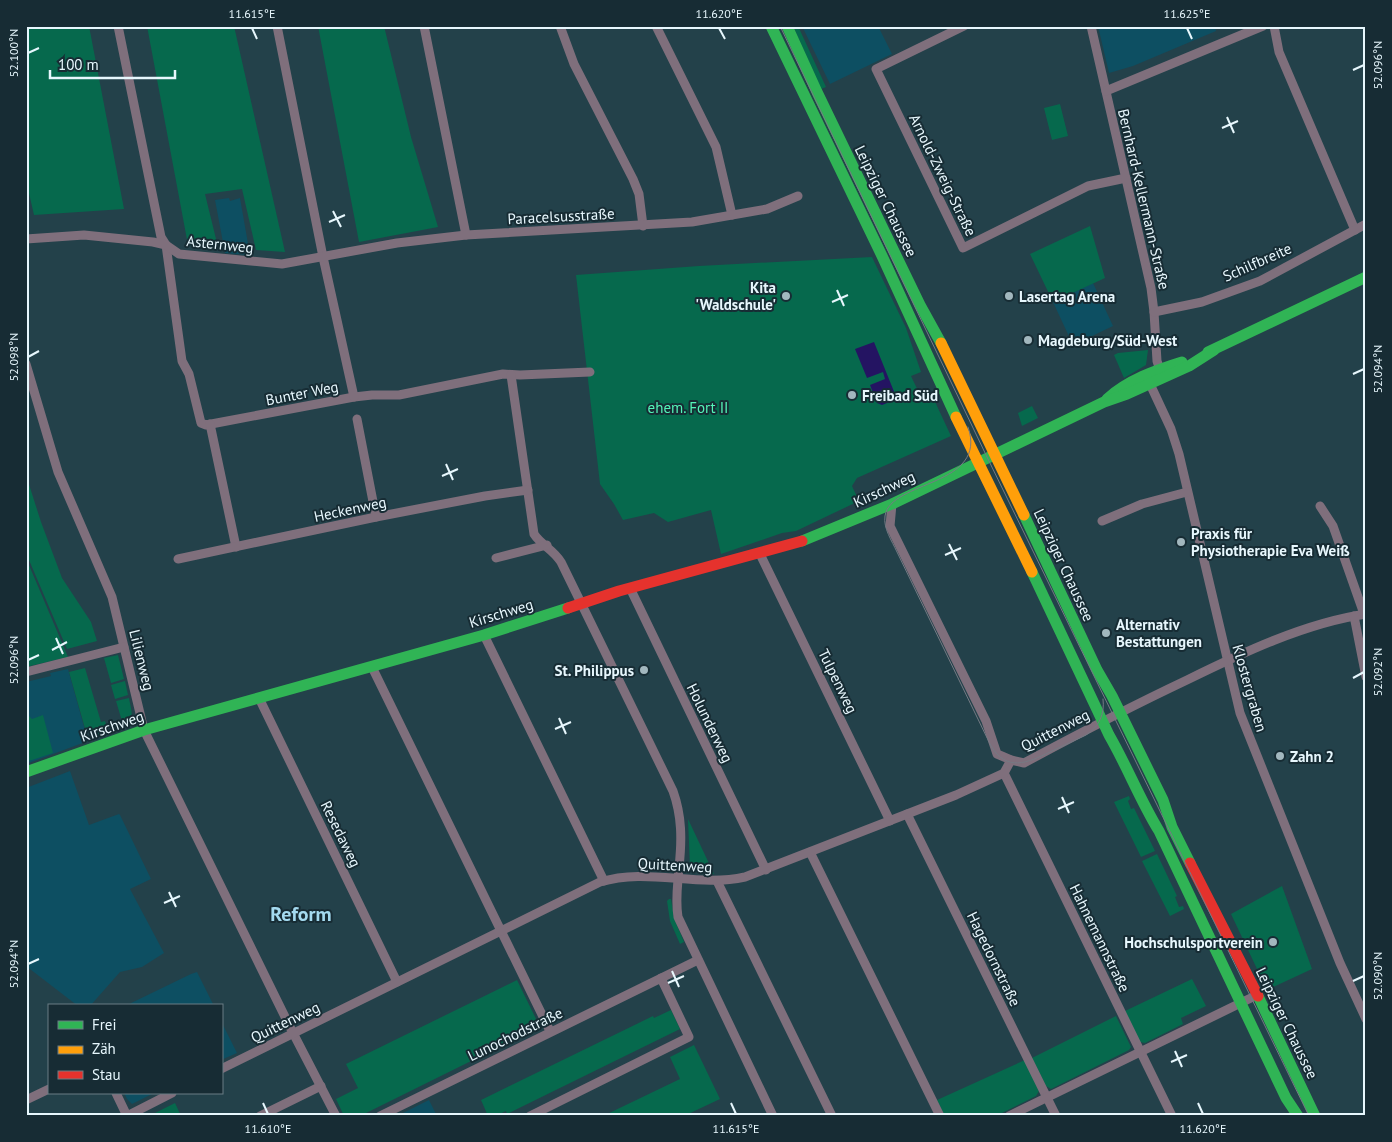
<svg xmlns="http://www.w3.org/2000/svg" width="1392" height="1142" font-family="'PT Sans',sans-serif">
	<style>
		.built { fill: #0d4f62 }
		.green { fill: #06694d }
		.water { fill: #241462 }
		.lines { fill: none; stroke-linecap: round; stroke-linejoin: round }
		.street { stroke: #7f6f7c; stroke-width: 9 }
		.fast { stroke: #30b455; stroke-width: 11 }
		.slow { stroke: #ff9f0a; stroke-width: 11 }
		.jam { stroke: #e5322d; stroke-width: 11 }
		.tram { stroke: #757a84; stroke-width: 1 }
		.ticks { fill: none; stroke: #e7f7fd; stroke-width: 2 }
		.poi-dot { fill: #a2b7be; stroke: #172c34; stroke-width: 2 }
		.labels { text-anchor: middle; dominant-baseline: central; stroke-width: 4; stroke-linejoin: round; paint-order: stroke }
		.street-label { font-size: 15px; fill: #e7f7fd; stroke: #172c34 }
		.poi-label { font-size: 15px; font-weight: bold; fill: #e7f7fd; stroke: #172c34; text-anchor: start }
		.park-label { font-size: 15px; fill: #54f5b8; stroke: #172c34 }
		.district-label { font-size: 20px; font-weight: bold; fill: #a4daef; stroke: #172c34 }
		.neatline { fill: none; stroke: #e7f7fd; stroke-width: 2 }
		.ticks-label { font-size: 12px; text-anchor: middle; fill: #e7f7fd }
	</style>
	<rect width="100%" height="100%" fill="#23414a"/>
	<!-- built -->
	<g class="built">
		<polygon points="802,26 878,26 892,54 830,84"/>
		<polygon points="1098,26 1215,26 1216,31 1133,66 1109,73"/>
		<polygon points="229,198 230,201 240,198 250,255 225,253 215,200"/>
		<polygon points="1093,283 1113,326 1073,345 1053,302"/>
		<polygon points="68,669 88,741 26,764 26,682 51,676 50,673"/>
		<polygon points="70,771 89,825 119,814 120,815 151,879 130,889 164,953 142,967 120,972 90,1006 87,1004 78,1006 26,966 26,788"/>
		<polygon points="197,972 214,1006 125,1006 191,974"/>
		<polygon points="221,1021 237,1053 221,1060"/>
		<polygon points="124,1093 154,1093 132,1104 127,1099"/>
		<polygon points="429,1100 437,1116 397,1116"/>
	</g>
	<!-- green -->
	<g class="green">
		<polygon points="26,26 89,26 124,209 34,215 26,180"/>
		<polygon points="147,26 234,26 285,252 256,250 242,189 205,194 218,247 188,245"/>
		<polygon points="318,26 384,26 411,137 438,227 359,242"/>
		<polygon points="793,26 798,26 826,87 821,89"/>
		<polygon points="1060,104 1068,136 1052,140 1044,108"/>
		<polygon points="1090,226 1105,278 1053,302 1030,254"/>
		<polygon points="872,257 906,328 921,372 911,376 921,397 931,393 951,436 857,478 852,486 859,501 796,531 782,533 721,554 711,510 668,522 654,513 623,520 614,504 600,484 576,275 699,266"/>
		<polygon points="1148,350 1146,365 1124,378 1114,355 1118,353"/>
		<polygon points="1032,406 1038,418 1022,426 1018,413"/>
		<polygon points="26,475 41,522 62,578 91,622 97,641 67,649 26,553"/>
		<polygon points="26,558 68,657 26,667"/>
		<polygon points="118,655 124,679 111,683 104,658"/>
		<polygon points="85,668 101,722 105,721 109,733 95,738 92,730 86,732 69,672"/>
		<polygon points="125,681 128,695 115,699 111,685"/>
		<path d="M 129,698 C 131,710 136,720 124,728 L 116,701 Z"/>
		<polygon points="43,715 53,753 26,762 26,717 29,716 32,719"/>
		<polygon points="1129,796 1130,799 1128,801 1131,809 1134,808 1155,851 1141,857 1114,802"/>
		<polygon points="688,819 714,874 694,871 690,867"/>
		<polygon points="1157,854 1177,896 1175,897 1179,907 1183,906 1184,909 1170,916 1142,861"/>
		<polygon points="1282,886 1312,969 1267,990 1231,914"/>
		<polygon points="669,899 671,899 674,918 684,942 680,944 670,921 667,901"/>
		<polygon points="1192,979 1206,1006 1181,1018 1183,1024 1145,1043 1140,1042 1125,1011"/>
		<polygon points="517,980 540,1027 360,1116 344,1116 336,1099 358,1088 346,1064"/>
		<polygon points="671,1010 680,1029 507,1114 506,1111 495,1116 488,1116 481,1100 653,1016 654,1018"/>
		<polygon points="1116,1016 1131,1047 1129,1050 1051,1089 1046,1086 1032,1058"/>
		<polygon points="694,1045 720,1099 684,1116 603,1116 680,1079 670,1057"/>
		<polygon points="1025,1060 1039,1091 1036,1096 996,1116 945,1116 937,1100"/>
		<polygon points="175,1103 181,1116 149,1116"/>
	</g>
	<!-- water -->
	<polygon class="water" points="874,342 897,399 882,405 877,403 870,385 885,379 883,372 867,378 855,349"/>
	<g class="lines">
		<!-- street -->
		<g class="street">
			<polyline points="118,26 161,237 166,245 182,361 189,374 201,423 206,425 354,397 372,395 399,395 503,374 520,375 590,372"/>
			<polyline points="277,26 323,257 354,397"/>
			<polyline points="424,26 466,235"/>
			<polyline points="560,26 574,64 633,179 639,194 643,226"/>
			<polyline points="656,26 716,147 732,215"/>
			<polyline points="964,26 876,69 963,248 1088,186 1126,178"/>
			<polyline points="1091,26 1151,288 1154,312 1157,361 1161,373"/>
			<polyline points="1274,26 1279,52 1355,230"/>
			<polyline points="1106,91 1263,26"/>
			<polyline points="26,239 84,235 153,242 166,245 179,254 282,264 397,243 466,235 692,222 767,209 798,196"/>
			<polyline points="1154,312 1202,302 1260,281 1366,224"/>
			<polyline points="26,364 58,472 112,597 144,730 291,1029 336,1116"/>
			<path d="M 511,375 L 534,534 C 541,545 553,549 561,562 L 673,791 C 682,816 682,840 679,867 C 678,884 675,899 678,917 L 773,1116"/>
			<polyline points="1150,384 1171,429 1179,454 1240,713 1340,963 1366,1019"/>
			<polyline points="357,419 376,517"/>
			<polyline points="210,424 236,547"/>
			<path d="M 892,504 L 890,526 L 986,721 L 997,754 L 1011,760 L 1024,763 C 1078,734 1132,706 1187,680 C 1242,653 1305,623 1366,614"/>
			<polyline points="1320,506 1333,526 1364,614"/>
			<polyline points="1102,521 1142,504 1187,492"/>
			<polyline points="760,554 890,821"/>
			<polyline points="496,558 547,545"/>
			<polyline points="178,559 376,517 485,496 528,490"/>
			<polyline points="630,588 766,870"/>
			<polyline points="1354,616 1366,677"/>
			<polyline points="484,635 604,881"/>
			<polyline points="372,667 550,1031"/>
			<polyline points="26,672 124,647"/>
			<polyline points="259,698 397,982"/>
			<polyline points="1004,773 1172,1116"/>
			<polyline points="907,814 1056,1116"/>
			<polyline points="810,852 940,1116"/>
			<polyline points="717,881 832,1116"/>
			<path d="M 221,1069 L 600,882 C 648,867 696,888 745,877 L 956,795 L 1004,773 L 1011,760"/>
			<polyline points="116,1093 127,1116"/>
			<polyline points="26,1100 49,1089"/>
			<polyline points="127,1116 172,1093"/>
			<polyline points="260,1116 321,1086"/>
			<polyline points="380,1116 698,960"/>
			<polyline points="530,1116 689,1037 661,978"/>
			<polyline points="1009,1116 1257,995"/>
		</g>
		<!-- fast -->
		<g class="fast">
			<polyline points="771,26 883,258 956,417"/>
			<polyline points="787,26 817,92 920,305 941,343"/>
			<polyline points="1208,352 1366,277"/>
			<path d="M 1107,399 C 1128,380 1156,370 1182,362"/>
			<polyline points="1024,515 1097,670 1112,696 1163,800 1172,827 1190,863"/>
			<polyline points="802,541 892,504 1104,402 1127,394 1189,366 1214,350"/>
			<path d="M 1032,572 L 1109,735 C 1127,766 1140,800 1159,831 L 1286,1098 L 1298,1116"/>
			<polyline points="26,772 144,730 484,635 568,608"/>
			<polyline points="1258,996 1315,1116"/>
		</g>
		<!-- slow -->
		<g class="slow">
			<polyline points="941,343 1024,515"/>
			<polyline points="956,417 1032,572"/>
		</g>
		<!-- jam -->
		<g class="jam">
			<polyline points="568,608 619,591 802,541"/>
			<polyline points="1190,863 1258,996"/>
		</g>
		<!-- tram -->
		<g class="tram">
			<polyline points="780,26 987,457 1309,1116"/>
			<path d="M 968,427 C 989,487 890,480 885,516 C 883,528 892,541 897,552 L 991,746 C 1007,772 1027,763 1050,752 C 1062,746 1074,741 1086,735 C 1099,727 1105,714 1103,699"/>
		</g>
	</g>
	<!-- ticks -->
	<path class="ticks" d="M 252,28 L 257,39M 719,28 L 725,39M 1187,28 L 1192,39M 28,53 L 39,48M 1353,70 L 1364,65M 1227,117 L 1234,133M 1222,128 L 1238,121M 333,211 L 341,227M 329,222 L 345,215M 837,290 L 844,306M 832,302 L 848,295M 28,357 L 39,351M 1353,374 L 1364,369M 446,464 L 453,480M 442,476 L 458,469M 949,544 L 957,560M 945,555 L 961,548M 56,638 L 63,654M 52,650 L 67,642M 28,660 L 39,655M 1353,678 L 1364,672M 559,718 L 566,734M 555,729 L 571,722M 1062,797 L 1069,813M 1058,809 L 1074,802M 169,892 L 176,907M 164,903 L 180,896M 28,964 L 39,959M 672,971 L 679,987M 1353,981 L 1364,976M 668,983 L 684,976M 1175,1051 L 1182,1067M 1171,1062 L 1187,1055M 263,1103 L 268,1114M 731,1103 L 736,1114M 1198,1103 L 1203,1114"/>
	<!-- markers -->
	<g class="poi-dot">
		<circle cx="786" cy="296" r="5"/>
		<circle cx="1009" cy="296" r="5"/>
		<circle cx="1028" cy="340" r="5"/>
		<circle cx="852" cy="395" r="5"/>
		<circle cx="1181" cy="542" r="5"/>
		<circle cx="1106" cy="633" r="5"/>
		<circle cx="644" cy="670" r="5"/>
		<circle cx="1280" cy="756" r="5"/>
		<circle cx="1273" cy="942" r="5"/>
	</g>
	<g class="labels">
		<!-- street labels -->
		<g class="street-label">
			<text transform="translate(943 175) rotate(64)">Arnold-Zweig-Straße</text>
			<text transform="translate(1144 199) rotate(77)">Bernhard-Kellermann-Straße</text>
			<text transform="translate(886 201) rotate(64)">Leipziger Chaussee</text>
			<text transform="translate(561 216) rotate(-3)">Paracelsusstraße</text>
			<text transform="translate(220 244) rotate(6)">Asternweg</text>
			<text transform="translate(1257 262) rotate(-24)">Schilfbreite</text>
			<text transform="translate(302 393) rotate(-11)">Bunter Weg</text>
			<text transform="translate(884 489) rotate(-25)">Kirschweg</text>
			<text transform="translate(350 509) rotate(-12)">Heckenweg</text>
			<text transform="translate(1064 565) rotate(65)">Leipziger Chaussee</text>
			<text transform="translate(501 613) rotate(-17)">Kirschweg</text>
			<text transform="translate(142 660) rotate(76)">Lilienweg</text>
			<text transform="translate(838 681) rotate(64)">Tulpenweg</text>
			<text transform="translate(1250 688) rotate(74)">Klostergraben</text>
			<text transform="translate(710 723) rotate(64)">Holunderweg</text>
			<text transform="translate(112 726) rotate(-19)">Kirschweg</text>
			<text transform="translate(1055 730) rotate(-27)">Quittenweg</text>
			<text transform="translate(341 834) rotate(64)">Resedaweg</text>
			<text transform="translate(675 865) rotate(3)">Quittenweg</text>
			<text transform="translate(1100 938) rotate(64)">Hahnemannstraße</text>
			<text transform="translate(994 959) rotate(64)">Hagedornstraße</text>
			<text transform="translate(285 1022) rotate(-26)">Quittenweg</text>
			<text transform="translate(1287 1023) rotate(64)">Leipziger Chaussee</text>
			<text transform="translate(515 1034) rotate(-26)">Lunochodstraße</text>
		</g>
		<!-- poi labels -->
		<g class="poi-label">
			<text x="776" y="287" text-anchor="end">Kita<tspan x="776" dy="17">'Waldschule'</tspan></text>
			<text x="1019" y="296">Lasertag Arena</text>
			<text x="1038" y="340">Magdeburg/Süd-West</text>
			<text x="862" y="395">Freibad Süd</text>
			<text x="1191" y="533">Praxis für<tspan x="1191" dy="17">Physiotherapie Eva Weiß</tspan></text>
			<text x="1116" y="624">Alternativ<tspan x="1116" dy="17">Bestattungen</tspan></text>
			<text x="634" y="670" text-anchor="end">St. Philippus</text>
			<text x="1290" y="756">Zahn 2</text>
			<text x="1263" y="942" text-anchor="end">Hochschulsportverein</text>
		</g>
		<!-- park labels -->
		<g class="park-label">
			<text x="688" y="407">ehem. Fort II</text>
		</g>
		<!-- district labels -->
		<g class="district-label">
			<text x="301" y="914">Reform</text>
		</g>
	</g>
	<!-- border -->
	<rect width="1392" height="1142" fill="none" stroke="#172c34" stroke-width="55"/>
	<!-- legend -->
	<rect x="48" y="1004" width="175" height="90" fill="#172c34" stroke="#6a7d84"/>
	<rect x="58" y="1021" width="25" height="8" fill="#30b455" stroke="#6a7d84"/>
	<text x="92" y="1030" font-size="15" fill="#e7f7fd">Frei</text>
	<rect x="58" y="1046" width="25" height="8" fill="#ff9f0a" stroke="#6a7d84"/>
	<text x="92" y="1054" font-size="15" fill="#e7f7fd">Zäh</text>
	<rect x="58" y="1071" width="25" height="8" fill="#e5322d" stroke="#6a7d84"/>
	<text x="92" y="1080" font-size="15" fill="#e7f7fd">Stau</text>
	<!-- scale -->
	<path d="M50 70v8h125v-8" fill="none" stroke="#e7f7fd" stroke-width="2.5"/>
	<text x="58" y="70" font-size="15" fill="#e7f7fd" stroke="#172c34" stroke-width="4" paint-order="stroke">100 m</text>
	<rect x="28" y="28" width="1336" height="1086" class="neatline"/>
	<g class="ticks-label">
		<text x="252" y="18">11.615°E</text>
		<text x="719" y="18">11.620°E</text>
		<text x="1187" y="18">11.625°E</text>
		<text transform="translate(14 53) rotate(-90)" y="4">52.100°N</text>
		<text transform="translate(1378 65) rotate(-90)" y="4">52.096°N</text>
		<text transform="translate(14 357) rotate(-90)" y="4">52.098°N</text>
		<text transform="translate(1378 369) rotate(-90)" y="4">52.094°N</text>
		<text transform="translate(14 660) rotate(-90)" y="4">52.096°N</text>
		<text transform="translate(1378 672) rotate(-90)" y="4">52.092°N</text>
		<text transform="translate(14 964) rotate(-90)" y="4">52.094°N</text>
		<text transform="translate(1378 976) rotate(-90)" y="4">52.090°N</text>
		<text x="268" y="1133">11.610°E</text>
		<text x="736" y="1133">11.615°E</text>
		<text x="1203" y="1133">11.620°E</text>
	</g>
</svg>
